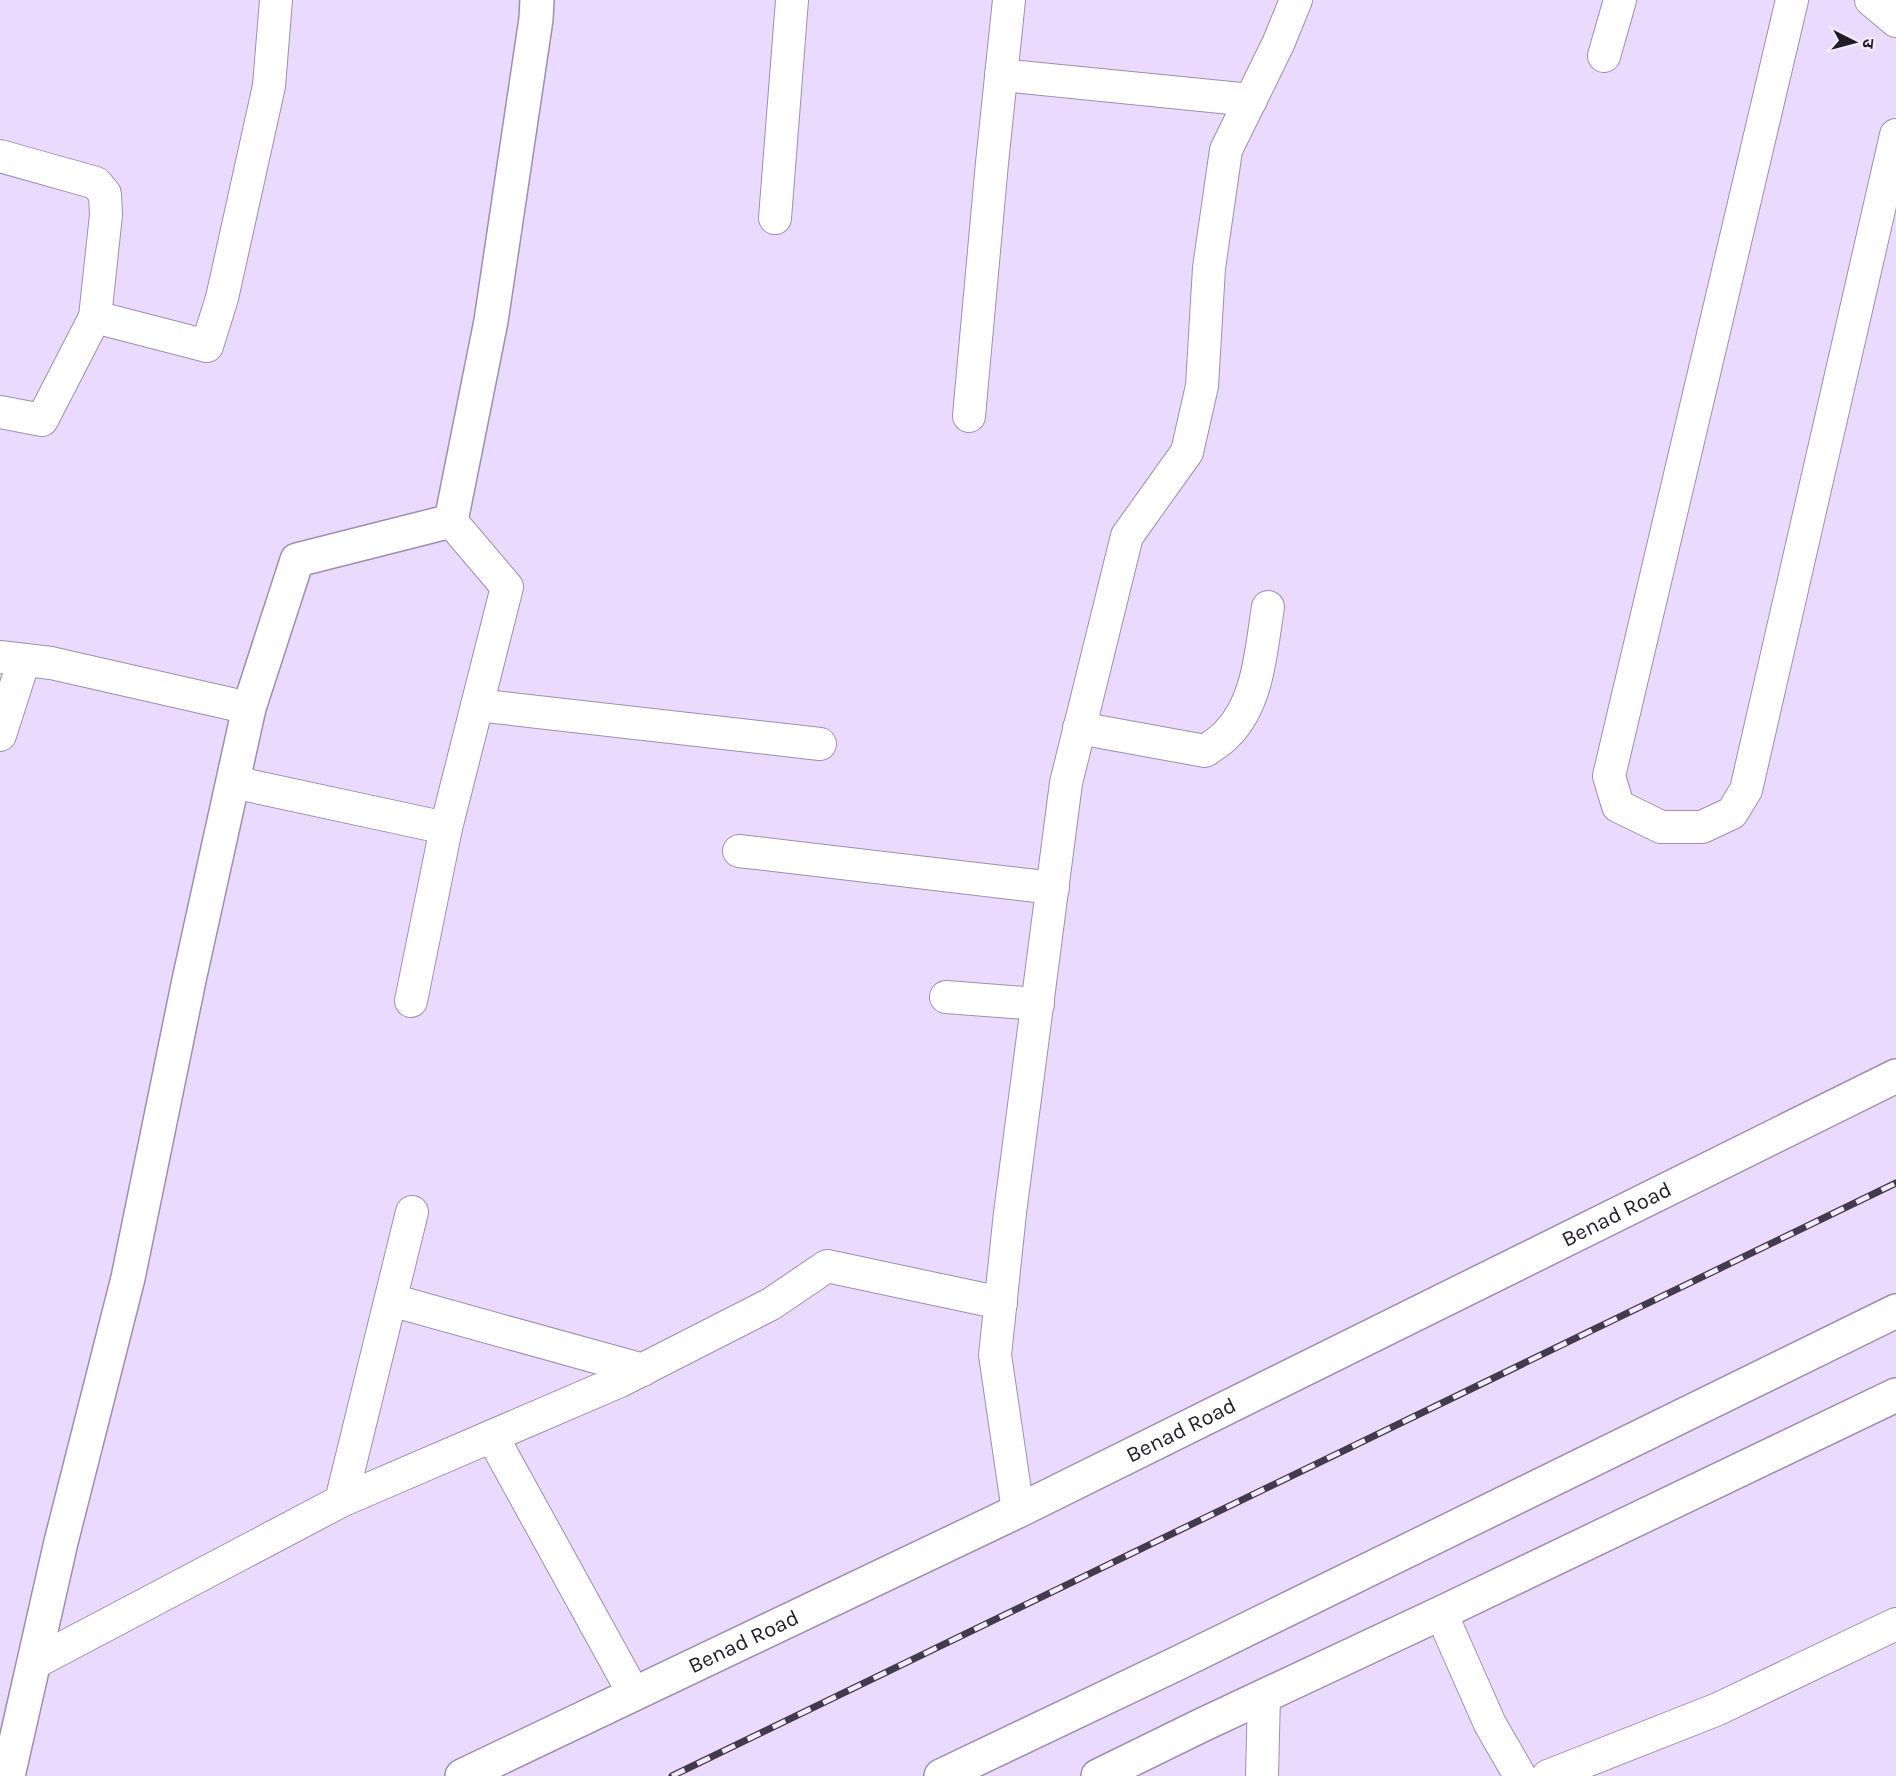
<svg xmlns="http://www.w3.org/2000/svg" width="1896" height="1776" font-family="Karla,'Noto Sans Devanagari',sans-serif">
	<style>
		.lines { fill: none; stroke-linecap: round; stroke-linejoin: round }
		.minor-casing { stroke: #9d8faf; stroke-width: 34 }
		.tertiary-casing { stroke: #9d8faf; stroke-width: 36 }
		.secondary-casing { stroke: #9d8faf; stroke-width: 36 }
		.minor { stroke: #fff; stroke-width: 32 }
		.tertiary { stroke: #fff; stroke-width: 33 }
		.secondary { stroke: #fff; stroke-width: 33 }
		.rail-casing { stroke: #423b4b; stroke-width: 7 }
		.rail { stroke: #f2ecfb; stroke-width: 4.5; stroke-dasharray: 14; stroke-linecap: butt }
		.labels { text-anchor: middle; dominant-baseline: central; stroke-width: 6; stroke-linejoin: round; paint-order: stroke }
		.street-label { font-size: 22px; fill: #211c28; stroke: #f2ecfb }
	</style>
	<rect width="100%" height="100%" fill="#eadbfe"/>
	<g class="lines">
		<!-- minor casing -->
		<g class="minor-casing">
			<g id="minor">
				<polyline points="1792,0 1609,776 1618,806 1661,827 1702,827 1732,813 1746,790 1896,135"/>
				<polyline points="1871,0 1896,21"/>
				<polyline points="1604,56 1620,0"/>
				<polyline points="1001,75 1251,100"/>
				<polyline points="0,156 96,183 105,194 106,215 95,317"/>
				<polyline points="775,218 792,0"/>
				<polyline points="0,412 42,420 95,317 207,346 222,298 269,86 276,0"/>
				<polyline points="969,416 992,163 1009,0"/>
				<polyline points="0,657 51,663 249,708"/>
				<polyline points="477,705 820,744"/>
				<path d="M 1079,728 L 1205,751 C 1212,746 1221,741 1227,734 C 1259,702 1261,649 1268,607"/>
				<polyline points="0,735 24,660"/>
				<polyline points="233,782 446,828 507,587 451,521"/>
				<polyline points="739,851 1053,888"/>
				<polyline points="946,997 1038,1004"/>
				<polyline points="411,1001 446,828"/>
				<polyline points="391,1300 643,1370"/>
				<polyline points="492,1436 634,1694"/>
				<polyline points="341,1501 620,1381 771,1304 827,1266 1001,1303"/>
				<polyline points="1018,1511 995,1355 1010,1213 1066,783 1127,536 1187,452 1202,386 1209,268 1226,150 1278,44 1296,0"/>
				<polyline points="1441,1613 1490,1724 1520,1776"/>
				<polyline points="34,1663 341,1501 412,1212"/>
				<polyline points="1262,1776 1264,1696"/>
				<polyline points="1548,1776 1718,1709 1896,1624"/>
			</g>
		</g>
		<!-- tertiary casing -->
		<g class="tertiary-casing">
			<g id="tertiary">
				<polyline points="8,1776 61,1542 128,1278 189,980 249,708 297,560 451,521 491,321 536,19 537,0"/>
				<polyline points="941,1776 1176,1664 1896,1311"/>
				<polyline points="1098,1776 1200,1726 1441,1613 1896,1395"/>
			</g>
		</g>
		<!-- secondary casing -->
		<g class="secondary-casing">
			<g id="secondary">
				<path id="s1" d="M 462,1776 L 1018,1511 L 1896,1076"/>
			</g>
		</g>
		<!-- minor -->
		<use href="#minor" class="minor"/>
		<!-- tertiary -->
		<use href="#tertiary" class="tertiary"/>
		<!-- secondary -->
		<use href="#secondary" class="secondary"/>
		<!-- rail casing -->
		<g class="rail-casing">
			<polyline id="rail" points="672,1776 1896,1183"/>
		</g>
		<!-- rail -->
		<use href="#rail" class="rail"/>
	</g>
	<g class="labels">
		<!-- street labels -->
		<g class="street-label">
			<text stroke="none"><textPath href="#s1" startOffset="1284">Benad Road</textPath></text>
			<text stroke="none"><textPath href="#s1" startOffset="798">Benad Road</textPath></text>
			<text stroke="none"><textPath href="#s1" startOffset="312">Benad Road</textPath></text>
		</g>
	</g>
	<!-- north arrow -->
	<g transform="translate(1854 42) rotate(96)" stroke="#f2ecfb" stroke-width="4.5" paint-order="stroke">
	<path d="M0-4.5L10 22L0 15L-10 22Z" fill="#211c28"/>
	<text y="-9" font-size="16" font-weight="bold" text-anchor="middle" fill="#211c28">उ</text>
	</g>
</svg>
